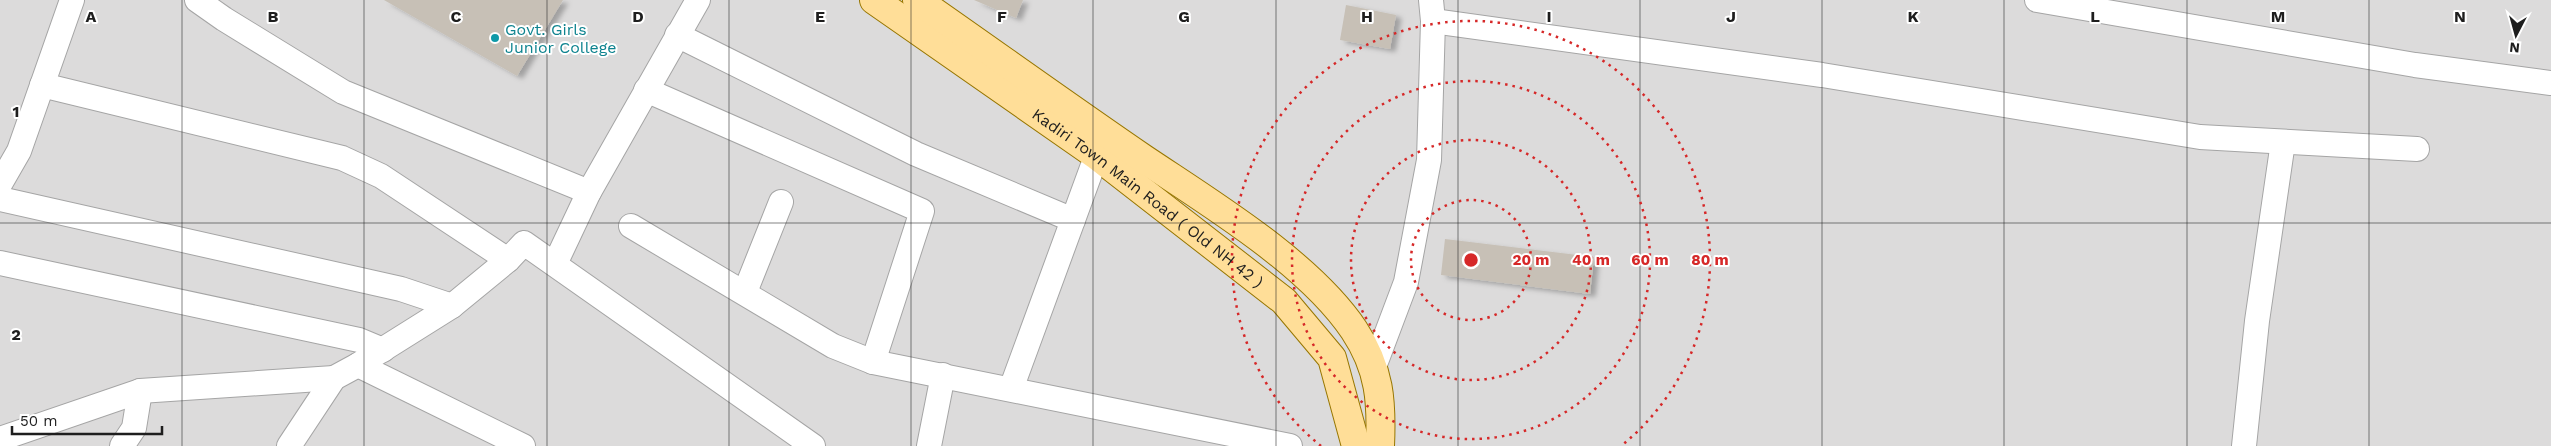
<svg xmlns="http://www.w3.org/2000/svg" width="2551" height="446" font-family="'Work Sans',sans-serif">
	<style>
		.residential { fill: #dcdbdb }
		.building { fill: #c7c0b6; filter: url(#shadow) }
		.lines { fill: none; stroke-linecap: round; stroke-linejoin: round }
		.minor-casing { stroke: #a5a5a5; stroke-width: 26 }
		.major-casing { stroke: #977600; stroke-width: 30 }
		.minor { stroke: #fff; stroke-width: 24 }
		.major { stroke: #ffde98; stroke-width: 28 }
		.grid { fill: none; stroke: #1e1e1e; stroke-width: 1; stroke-opacity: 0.55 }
		.ring { fill: none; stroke: #d62828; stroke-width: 2.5; stroke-dasharray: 2.5 5 }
		.culture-dot { fill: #0f9aa8; stroke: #fff; stroke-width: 2 }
		.labels { text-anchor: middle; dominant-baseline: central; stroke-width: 4; stroke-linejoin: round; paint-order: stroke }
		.culture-label { font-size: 16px; fill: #0d838f; stroke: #fff; text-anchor: start }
		.street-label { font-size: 16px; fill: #1e1e1e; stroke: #fff }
		.grid-label { font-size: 16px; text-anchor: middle; font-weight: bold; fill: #1e1e1e; stroke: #fff; stroke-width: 4; stroke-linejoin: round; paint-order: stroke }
		.centre { fill: #d62828; stroke: #fff; stroke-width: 2.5 }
		.ring-label { font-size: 15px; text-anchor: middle; font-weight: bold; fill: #d62828; stroke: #fff; stroke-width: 4; stroke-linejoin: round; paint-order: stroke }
	</style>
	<defs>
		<filter id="shadow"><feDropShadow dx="5.5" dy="3" stdDeviation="2.5" flood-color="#0004"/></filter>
	</defs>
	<rect width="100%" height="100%" fill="#efede3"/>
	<!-- residential -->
	<rect class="residential" x="0" y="0" width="2551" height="446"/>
	<!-- building -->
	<g class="building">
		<polygon points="384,0 563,0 517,76"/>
		<polygon points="974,0 1023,0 1016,18"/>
		<polygon points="1346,5 1396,15 1390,49 1340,40"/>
		<polygon points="1445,239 1594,257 1590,294 1441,275"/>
	</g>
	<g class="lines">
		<!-- minor casing -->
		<g class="minor-casing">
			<g id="minor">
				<polyline points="197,0 224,19 343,92 589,192"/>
				<polyline points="2037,0 2415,65 2551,83"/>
				<polyline points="1433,21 1822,75 2200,137 2417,149"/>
				<polyline points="677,35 916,154 1073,220"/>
				<polyline points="42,85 342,158 381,176 508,260"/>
				<polyline points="646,90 922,211 873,362"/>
				<polyline points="0,184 19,151 72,0"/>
				<polyline points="0,199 401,289 452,306"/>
				<polyline points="631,226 833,346 873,362 1290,446"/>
				<polyline points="0,263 359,340 383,350"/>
				<polyline points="555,264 589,192 698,0"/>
				<polyline points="745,292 781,202"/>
				<polyline points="358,365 523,446"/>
				<polyline points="1374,367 1406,282 1429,160 1433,21 1431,0"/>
				<polyline points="1011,389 1103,138"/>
				<polyline points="0,439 140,391 334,378"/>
				<polyline points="122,446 134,428 140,391"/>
				<polyline points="289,446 334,378 358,365 452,306 508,260 524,243 813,446"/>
				<polyline points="929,446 943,375"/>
				<polyline points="2244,446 2257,321 2283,142"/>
			</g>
		</g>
		<!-- major casing -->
		<g class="major-casing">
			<g id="major">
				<path id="s1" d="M 874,0 L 1096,155 L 1284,301 L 1332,358 L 1356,446"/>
				<path d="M 917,0 C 993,53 1068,107 1144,159 C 1211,204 1309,263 1354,330 C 1380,369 1382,402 1380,446"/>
			</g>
		</g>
		<!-- minor -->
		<use href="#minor" class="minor"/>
		<!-- major -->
		<use href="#major" class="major"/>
	</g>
	<!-- grid -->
	<path class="grid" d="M 182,0 L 182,446M 364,0 L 364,446M 547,0 L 547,446M 729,0 L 729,446M 911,0 L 911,446M 1093,0 L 1093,446M 1276,0 L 1276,446M 1458,0 L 1458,446M 1640,0 L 1640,446M 1822,0 L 1822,446M 2004,0 L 2004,446M 2187,0 L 2187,446M 2369,0 L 2369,446M 0,223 L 2551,223"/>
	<!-- distance rings -->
	<g class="ring">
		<circle cx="1471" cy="260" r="60"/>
		<circle cx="1471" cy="260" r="120"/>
		<circle cx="1471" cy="260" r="179"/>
		<path d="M1321 446A239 239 0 1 1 1621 446"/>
	</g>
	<!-- markers -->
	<circle class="culture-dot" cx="495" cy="38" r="5"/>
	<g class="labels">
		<!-- culture labels -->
		<g class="culture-label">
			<text x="505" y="29">Govt. Girls<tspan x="505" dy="18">Junior College</tspan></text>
		</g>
		<!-- street labels -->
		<g class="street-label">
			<text stroke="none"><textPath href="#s1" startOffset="338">Kadiri Town Main Road ( Old NH 42 )</textPath></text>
		</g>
	</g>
	<g class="grid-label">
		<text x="91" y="22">A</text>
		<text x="273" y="22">B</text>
		<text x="456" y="22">C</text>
		<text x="638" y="22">D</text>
		<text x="820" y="22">E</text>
		<text x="1002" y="22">F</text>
		<text x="1184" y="22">G</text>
		<text x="1367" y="22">H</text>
		<text x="1549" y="22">I</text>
		<text x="1731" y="22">J</text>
		<text x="1913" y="22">K</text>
		<text x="2095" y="22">L</text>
		<text x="2278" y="22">M</text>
		<text x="2460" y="22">N</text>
		<text x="16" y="117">1</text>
		<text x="16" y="340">2</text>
	</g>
	<circle cx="1471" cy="260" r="8" class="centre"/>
	<g class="ring-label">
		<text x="1531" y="265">20 m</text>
		<text x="1591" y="265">40 m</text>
		<text x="1650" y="265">60 m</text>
		<text x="1710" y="265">80 m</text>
	</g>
	<!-- north arrow -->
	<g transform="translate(2516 35) rotate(186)" stroke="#ffffff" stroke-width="4" paint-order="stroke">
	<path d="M0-4L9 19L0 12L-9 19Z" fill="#1e1e1e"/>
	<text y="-8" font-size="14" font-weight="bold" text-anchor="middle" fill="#1e1e1e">N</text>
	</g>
	<!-- scale -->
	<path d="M12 426v8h150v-8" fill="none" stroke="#1e1e1e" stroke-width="2.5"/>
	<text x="20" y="426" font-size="15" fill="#1e1e1e" stroke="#ffffff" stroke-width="4" paint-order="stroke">50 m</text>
</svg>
